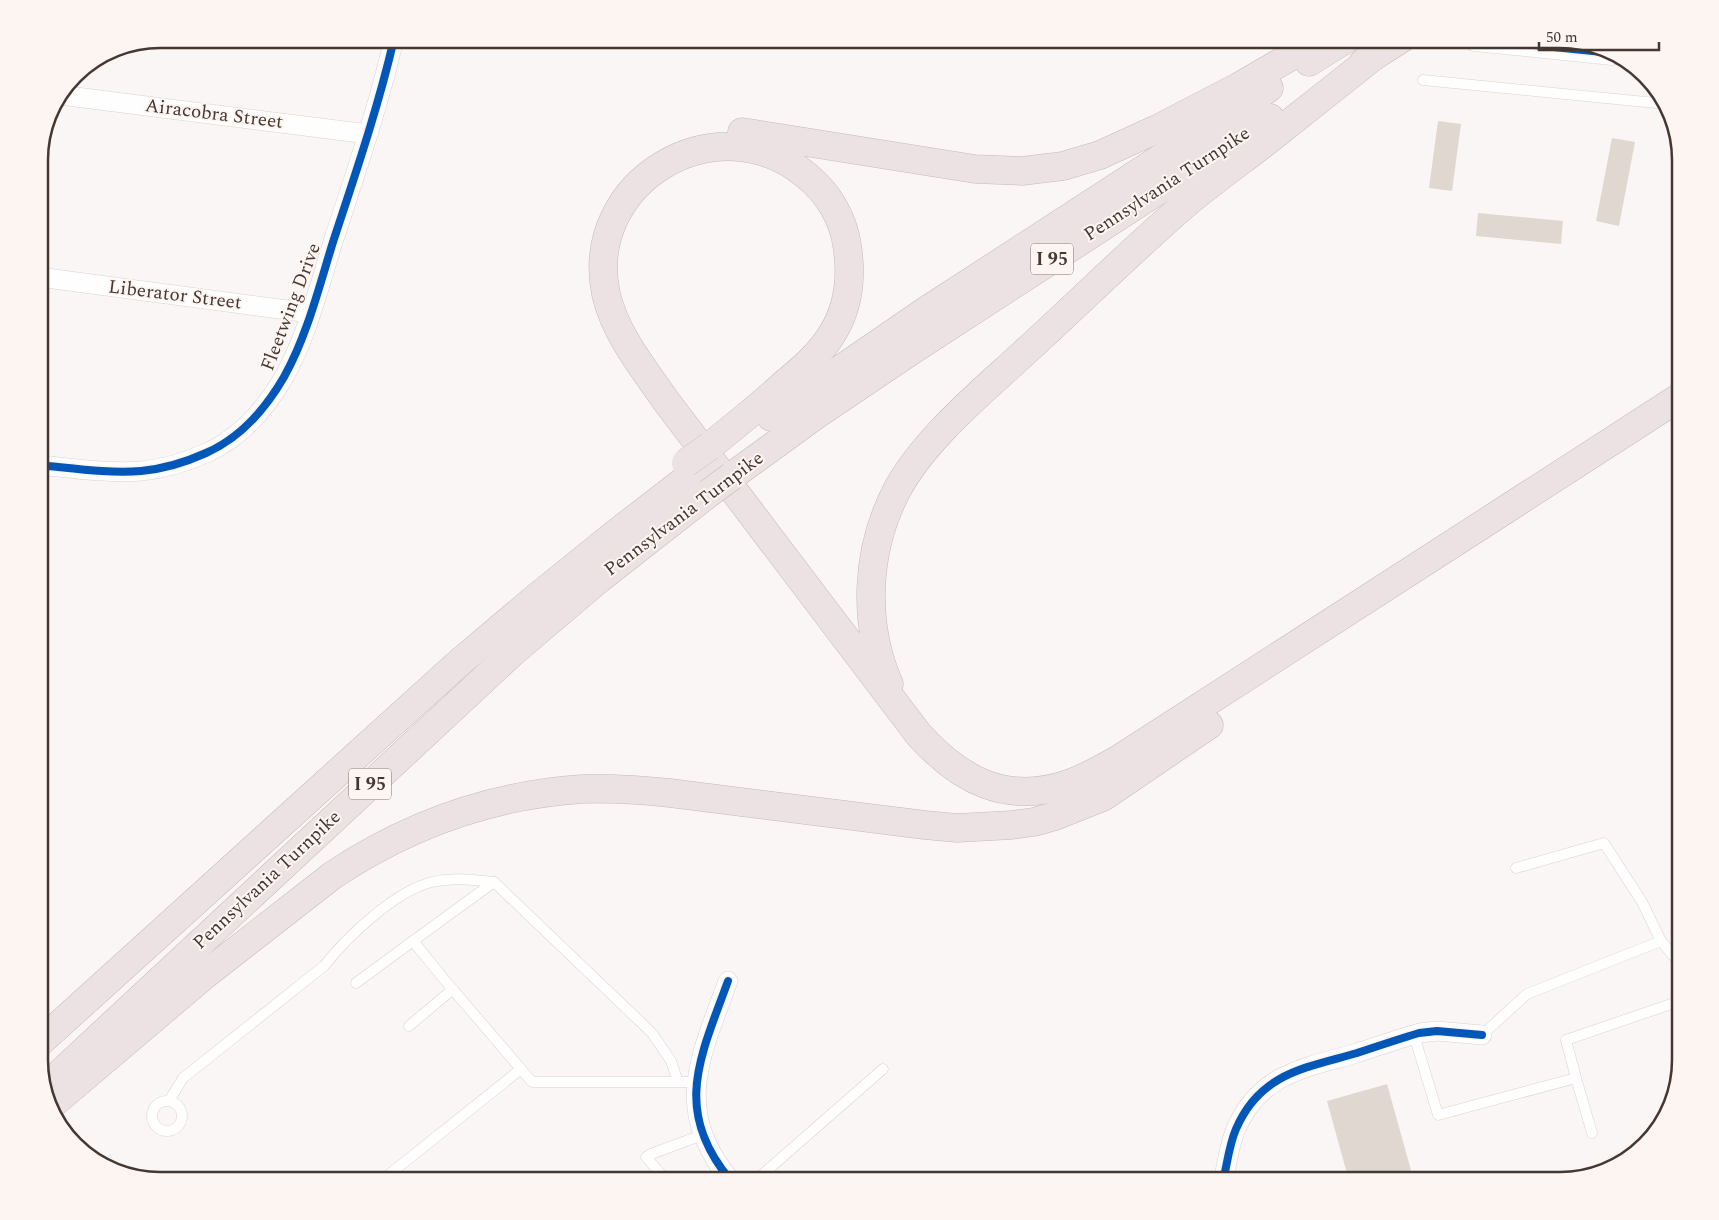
<svg xmlns="http://www.w3.org/2000/svg" width="1719" height="1220" font-family="Spectral,serif">
	<style>
		.building { fill: #e0d8d0 }
		.lines { fill: none; stroke-linecap: round; stroke-linejoin: round }
		.service-casing { stroke: #dbd2ce; stroke-width: 11 }
		.minor-casing { stroke: #dbd2ce; stroke-width: 20 }
		.tertiary-casing { stroke: #dbd2ce; stroke-width: 25 }
		.motorway-casing { stroke: #c6b8ba; stroke-width: 29 }
		.service { stroke: #fefefe; stroke-width: 10 }
		.minor { stroke: #fefefe; stroke-width: 19 }
		.tertiary { stroke: #fefefe; stroke-width: 24 }
		.motorway { stroke: #ede2e3; stroke-width: 28 }
		.motorway-bridge-casing { stroke: #c6b8ba; stroke-width: 29; stroke-linecap: butt }
		.motorway-bridge { stroke: #ede2e3; stroke-width: 28 }
		.cycleway-casing { stroke: #fdf5f2; stroke-width: 11 }
		.cycleway { stroke: #0057b8; stroke-width: 8 }
		.labels { text-anchor: middle; dominant-baseline: central; stroke-width: 4; stroke-linejoin: round; paint-order: stroke }
		.shield { fill: #fdf5f2; stroke: #7c706b; stroke-width: 1 }
		.shield-label { font-size: 18px; font-weight: bold; fill: #453731 }
		.street-label { font-size: 19px; fill: #453731; stroke: #fdf5f2 }
		.rim { fill: none; stroke: #453731; stroke-width: 2.5 }
	</style>
	<rect width="100%" height="100%" fill="#faf6f5"/>
	<!-- building -->
	<g class="building">
		<polygon points="1438,121 1461,124 1452,191 1429,188"/>
		<polygon points="1612,138 1635,142 1619,226 1596,221"/>
		<polygon points="1478,213 1563,221 1561,244 1476,236"/>
		<polygon points="1387,1084 1414,1181 1349,1181 1327,1101"/>
	</g>
	<g class="lines">
		<!-- service casing -->
		<g class="service-casing">
			<g id="service">
				<polyline points="1423,80 1666,104"/>
				<polyline points="1516,868 1604,843 1642,902 1661,941"/>
				<polyline points="356,983 413,941"/>
				<polyline points="409,1026 453,989"/>
				<polyline points="1414,1035 1438,1115 1576,1078 1566,1040 1680,1001"/>
				<polyline points="1482,1035 1527,994 1661,941 1680,964"/>
				<polyline points="1576,1078 1592,1133"/>
				<polyline points="678,1082 671,1061 652,1033 494,882 413,941 443,978 532,1082 697,1082"/>
				<circle cx="167" cy="1116" r="15"/>
				<path d="M 169,1101 L 183,1078 L 324,966 C 347,937 395,891 432,882 C 453,877 473,880 494,882"/>
				<polyline points="381,1181 521,1069"/>
				<polyline points="667,1181 646,1157 651,1154 702,1135"/>
				<polyline points="755,1181 883,1069"/>
			</g>
		</g>
		<!-- minor casing -->
		<g class="minor-casing">
			<g id="minor">
				<polyline points="60,95 368,134"/>
				<polyline points="39,277 310,313"/>
				<path d="M 39,465 C 71,468 110,474 141,471 C 163,469 186,462 206,453 C 240,438 266,408 284,377 C 307,336 319,287 333,242 C 355,175 378,108 394,39"/>
				<path d="M 728,981 C 700,1058 672,1110 731,1181"/>
				<path d="M 1223,1181 C 1227,1165 1229,1145 1236,1129 C 1260,1073 1305,1068 1357,1053 C 1378,1046 1399,1039 1419,1033 L 1437,1031 L 1482,1035"/>
			</g>
		</g>
		<!-- tertiary casing -->
		<g class="tertiary-casing">
			<polyline id="tertiary" points="1475,39 1612,53"/>
		</g>
		<!-- motorway casing -->
		<g class="motorway-casing">
			<g id="motorway">
				<polyline points="1309,62 1346,39"/>
				<polyline points="1363,63 1401,39"/>
				<polyline points="742,132 975,169 1022,171 1063,166 1100,155 1157,129 1238,87 1321,39"/>
				<polyline points="771,417 924,312 1269,88"/>
				<path d="M 710,446 C 735,426 760,406 784,384 C 802,369 820,354 832,334 C 849,307 852,276 847,245 C 843,218 828,193 807,176 C 719,101 582,180 606,294 C 615,334 644,369 666,401 L 919,735 C 960,780 1006,805 1068,784 C 1086,778 1102,768 1119,759 L 1680,397"/>
				<polyline points="732,476 816,415 914,349 1270,118"/>
				<path d="M 889,684 C 862,622 866,549 897,490 C 925,438 982,392 1025,352 C 1080,302 1133,249 1189,201 C 1215,180 1241,161 1267,141 C 1304,112 1341,82 1378,53"/>
				<polyline points="39,1043 461,661 537,597 615,534 694,473"/>
				<polyline points="55,1078 513,652 599,579 709,493"/>
				<path d="M 49,1107 L 206,974 L 333,875 C 408,825 492,795 582,789 C 611,788 641,790 670,793 L 925,825 L 957,828 L 1012,825 L 1034,822 L 1055,816 L 1103,797 L 1209,725"/>
			</g>
		</g>
		<!-- service -->
		<use href="#service" class="service"/>
		<!-- minor -->
		<use href="#minor" class="minor"/>
		<!-- tertiary -->
		<use href="#tertiary" class="tertiary"/>
		<!-- motorway -->
		<use href="#motorway" class="motorway"/>
		<!-- motorway-bridge casing -->
		<g class="motorway-bridge-casing">
			<g id="motorway-bridge">
				<polyline points="686,463 710,446"/>
				<polyline points="709,493 732,476"/>
			</g>
		</g>
		<!-- motorway-bridge -->
		<use href="#motorway-bridge" class="motorway-bridge"/>
		<!-- cycleway casing -->
		<g class="cycleway-casing">
			<g id="cycleway">
				<polyline points="1475,39 1612,53"/>
				<path d="M 39,465 C 71,468 110,474 141,471 C 163,469 186,462 206,453 C 240,438 266,408 284,377 C 307,336 319,287 333,242 C 355,175 378,108 394,39"/>
				<path d="M 728,981 C 700,1058 672,1110 731,1181"/>
				<path d="M 1223,1181 C 1227,1165 1229,1145 1236,1129 C 1260,1073 1305,1068 1357,1053 C 1378,1046 1399,1039 1419,1033 L 1437,1031 L 1482,1035"/>
			</g>
		</g>
		<!-- cycleway -->
		<use href="#cycleway" class="cycleway"/>
	</g>
	<g class="labels">
		<!-- shield labels -->
		<g class="shield">
			<rect x="1031" y="243.5" width="42" height="31" rx="4"/>
			<rect x="349" y="768.5" width="42" height="31" rx="4"/>
		</g>
		<g class="shield-label">
			<text x="1052" y="259">I 95</text>
			<text x="370" y="784">I 95</text>
		</g>
		<!-- street labels -->
		<g class="street-label">
			<text transform="translate(214 114) rotate(7)">Airacobra Street</text>
			<text transform="translate(1167 184) rotate(-33)">Pennsylvania Turnpike</text>
			<text transform="translate(175 295) rotate(7)">Liberator Street</text>
			<text transform="translate(291 307) rotate(-69)">Fleetwing Drive</text>
			<text transform="translate(684 514) rotate(-37)">Pennsylvania Turnpike</text>
			<text transform="translate(267 880) rotate(-43)">Pennsylvania Turnpike</text>
		</g>
	</g>
	<!-- crop -->
	<path d="M0 0H1719V1220H0ZM160 48H1560A112 112 0 0 1 1672 160V1060A112 112 0 0 1 1560 1172H160A112 112 0 0 1 48 1060V160A112 112 0 0 1 160 48Z" fill="#fdf5f2" fill-rule="evenodd"/>
	<path class="rim" d="M160 48H1560A112 112 0 0 1 1672 160V1060A112 112 0 0 1 1560 1172H160A112 112 0 0 1 48 1060V160A112 112 0 0 1 160 48Z"/>
	<!-- scale -->
	<path d="M1539 42v8h120v-8" fill="none" stroke="#453731" stroke-width="2.5"/>
	<text x="1546" y="42" font-size="15" fill="#453731" stroke="#fdf5f2" stroke-width="4" paint-order="stroke">50 m</text>
</svg>
